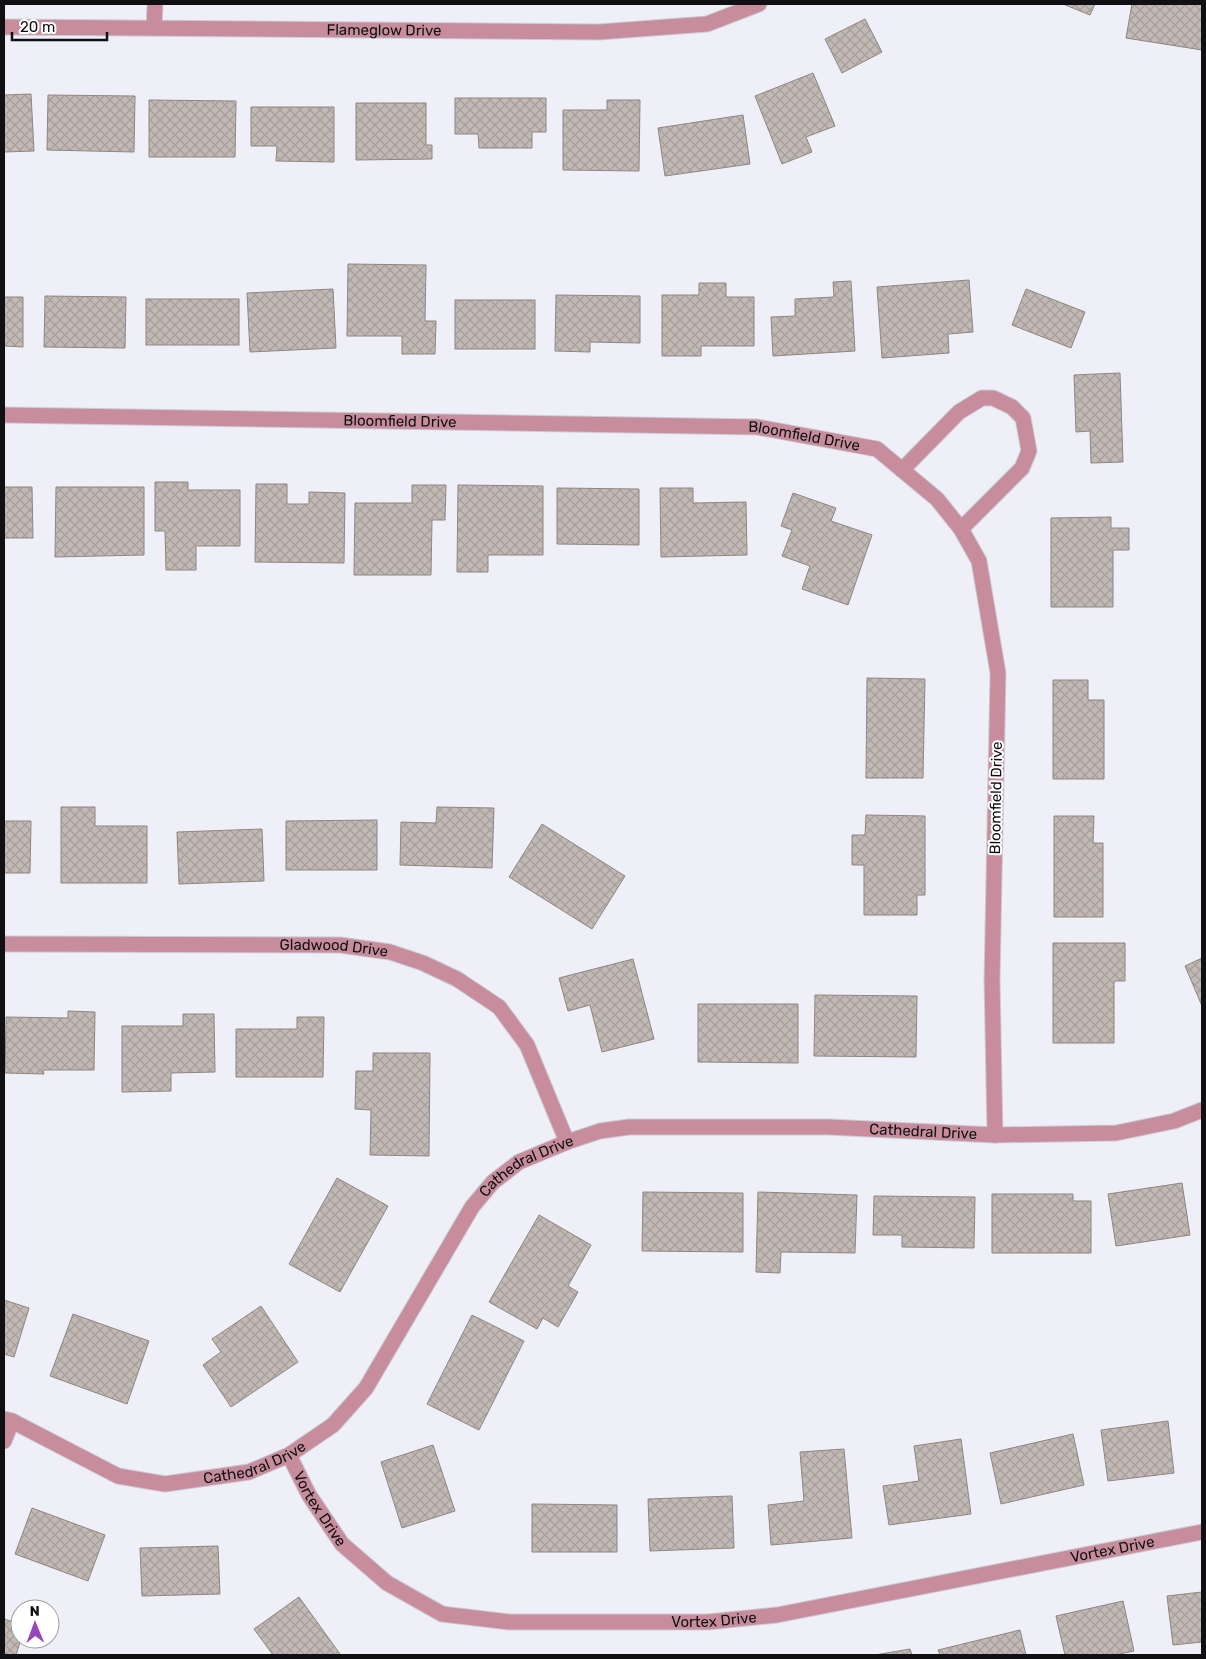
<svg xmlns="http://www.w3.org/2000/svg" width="1206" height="1659" font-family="Rubik,sans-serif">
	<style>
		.building { fill: url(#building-cross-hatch); stroke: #8e8682 }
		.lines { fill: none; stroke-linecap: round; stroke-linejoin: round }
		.street-casing { stroke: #cacbd3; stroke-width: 17 }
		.street { stroke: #c78d9d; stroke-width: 15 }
		.labels { text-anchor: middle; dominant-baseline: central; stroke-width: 4; stroke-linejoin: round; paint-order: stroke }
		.street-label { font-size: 15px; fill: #101013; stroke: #fff }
	</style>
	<defs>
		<pattern id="building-cross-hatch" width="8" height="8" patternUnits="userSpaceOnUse" patternTransform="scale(1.25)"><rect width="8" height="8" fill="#c2b9b5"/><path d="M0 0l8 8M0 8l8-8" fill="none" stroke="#a69e9b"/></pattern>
	</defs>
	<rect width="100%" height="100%" fill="#eeeff7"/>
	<!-- building -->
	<g class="building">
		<polygon points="1063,4 1095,4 1090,15"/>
		<polygon points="1132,4 1202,4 1202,50 1126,38"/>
		<polygon points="865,19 882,52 842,73 825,39"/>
		<polygon points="813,73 835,126 806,137 812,152 782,164 755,96"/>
		<polygon points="31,94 34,151 4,152 4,95"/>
		<polygon points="48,95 135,96 134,152 47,150"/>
		<polygon points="455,98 546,98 546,132 532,132 532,148 479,148 478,134 455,134"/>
		<polygon points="149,100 236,101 235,157 149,157"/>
		<polygon points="607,100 640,100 639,171 563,170 563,110 607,110"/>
		<polygon points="356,103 426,103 426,145 432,145 432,159 356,160"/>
		<polygon points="251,107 334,107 334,162 276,161 277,146 251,146"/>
		<polygon points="743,115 750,164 665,176 658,128"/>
		<polygon points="348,264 426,265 425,321 436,321 435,354 402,354 402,336 347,336"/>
		<polygon points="969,280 973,332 948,334 949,353 882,358 877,287"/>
		<polygon points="851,281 855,351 773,356 771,317 795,316 795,299 834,297 833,282"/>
		<polygon points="699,283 726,283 726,297 754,297 754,346 701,346 701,356 662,356 662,295 699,295"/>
		<polygon points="333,289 336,348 250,352 247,293"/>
		<polygon points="1026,289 1085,312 1071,348 1012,325"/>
		<polygon points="556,295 640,296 640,343 590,342 590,352 555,351"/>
		<polygon points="45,296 126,297 125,348 44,347"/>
		<polygon points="4,297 23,297 23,347 4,346"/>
		<rect x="146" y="299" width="93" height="46"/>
		<rect x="455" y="300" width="80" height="49"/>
		<polygon points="1120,373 1123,462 1091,463 1090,431 1076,432 1074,375"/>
		<polygon points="155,482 188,482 188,490 240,490 240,546 196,546 196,570 166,570 165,531 155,531"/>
		<polygon points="256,484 287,484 287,504 309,504 309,492 345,493 344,563 255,562"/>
		<polygon points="412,485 446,485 445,520 432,520 431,575 354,575 355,503 412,503"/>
		<polygon points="458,485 543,486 543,555 488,555 488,572 457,572"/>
		<polygon points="4,487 32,487 33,538 4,538"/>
		<polygon points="56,487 144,487 144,555 55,557"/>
		<polygon points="557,488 639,489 639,545 557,544"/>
		<polygon points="660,488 693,488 693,503 746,502 747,555 661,557"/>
		<polygon points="793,493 836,508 831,521 872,535 848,605 802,589 810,566 782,556 792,530 781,526"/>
		<polygon points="1111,517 1111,528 1129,528 1129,550 1113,550 1113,607 1051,607 1051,518"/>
		<polygon points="867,678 925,679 923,778 866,778"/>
		<polygon points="1053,680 1088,680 1088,700 1104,700 1104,779 1053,779"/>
		<polygon points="61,807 95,807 95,826 147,826 147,883 61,883"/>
		<polygon points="437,807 494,808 492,868 400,865 401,822 436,823"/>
		<polygon points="866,815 925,816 925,895 917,895 917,915 864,915 864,865 852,865 852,835 865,835"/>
		<polygon points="1054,816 1094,816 1093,843 1103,843 1103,917 1054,917"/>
		<polygon points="377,820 377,870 286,870 286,821"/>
		<polygon points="4,821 31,821 30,873 4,873"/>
		<polygon points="542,824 625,876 592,929 509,877"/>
		<polygon points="262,829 264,881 179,884 177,832"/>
		<polygon points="1053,943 1125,943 1125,981 1114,981 1114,1043 1053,1043"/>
		<polygon points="1202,958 1202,1006 1185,966"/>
		<polygon points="633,959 654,1039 602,1052 590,1005 568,1011 559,978"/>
		<polygon points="815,995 917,996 916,1057 814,1056"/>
		<polygon points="698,1004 798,1004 798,1063 698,1062"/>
		<polygon points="68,1011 95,1012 94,1070 43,1070 44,1074 5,1073 6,1017 68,1018"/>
		<polygon points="183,1014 214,1014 215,1072 171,1073 171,1091 122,1092 122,1026 183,1026"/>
		<polygon points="297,1017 324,1017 323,1077 236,1077 236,1029 297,1029"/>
		<polygon points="373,1053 430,1053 429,1156 370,1155 371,1110 355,1109 356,1071 373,1071"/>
		<polygon points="337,1178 388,1206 340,1292 289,1264"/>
		<polygon points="1182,1183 1190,1235 1116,1246 1108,1194"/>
		<polygon points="643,1192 743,1193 743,1252 642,1251"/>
		<polygon points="758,1192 857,1195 855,1253 781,1252 780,1273 756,1272"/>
		<polygon points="992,1194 1073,1194 1073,1201 1091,1201 1091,1253 992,1253"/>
		<polygon points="874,1196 975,1197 974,1248 902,1247 902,1235 873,1235"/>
		<polygon points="539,1215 591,1245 568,1286 578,1292 558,1327 543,1318 537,1329 489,1302"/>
		<polygon points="4,1300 29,1308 14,1357 4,1354"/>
		<polygon points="261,1306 298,1362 231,1407 203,1365 221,1352 212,1339"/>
		<polygon points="73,1314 149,1341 127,1404 50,1376"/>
		<polygon points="472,1315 524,1341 479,1430 427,1404"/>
		<polygon points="1168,1421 1174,1473 1108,1481 1101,1430"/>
		<polygon points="1073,1434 1084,1485 1001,1504 990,1453"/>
		<polygon points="961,1439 971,1514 889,1525 883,1486 919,1481 914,1446"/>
		<polygon points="433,1445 455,1511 402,1528 381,1462"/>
		<polygon points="844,1449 852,1538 771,1545 768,1505 804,1501 800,1452"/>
		<polygon points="732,1496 734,1548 650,1551 648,1499"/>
		<polygon points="532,1504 617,1505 617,1552 532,1552"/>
		<polygon points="32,1508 105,1535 88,1581 15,1554"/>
		<polygon points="218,1546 220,1594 142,1596 140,1548"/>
		<polygon points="1202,1592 1202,1642 1173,1645 1167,1596"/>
		<polygon points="299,1597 340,1654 338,1655 273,1655 254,1629"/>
		<polygon points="1123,1601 1134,1651 1115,1655 1065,1655 1056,1616"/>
		<polygon points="4,1619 20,1624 20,1639 21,1639 16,1655 4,1655"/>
		<polygon points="1020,1630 1026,1655 940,1655 938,1650"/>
		<polygon points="910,1649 912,1655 875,1655"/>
	</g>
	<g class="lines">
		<!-- street casing -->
		<g class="street-casing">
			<g id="street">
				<path id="s1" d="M 4,27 L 599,32 L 707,24 L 759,4"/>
				<polyline points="154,28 155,4"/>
				<path id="s2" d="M 4,415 L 757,427 L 877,449 L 937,499 L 961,529 L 979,561 L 998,673 L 992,980 L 995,1135"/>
				<polyline points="902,470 959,412 982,398 993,398 1012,407 1023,418 1029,451 1022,468 961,529"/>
				<path id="s3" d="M 4,944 L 340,945 L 390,952 L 423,963 L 457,979 L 499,1007 L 527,1045 L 567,1142"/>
				<path id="s4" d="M 4,1419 L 12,1421 L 118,1476 L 165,1484 L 249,1472 L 289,1455 L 333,1425 L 366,1388 L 472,1207 L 493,1182 L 519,1162 L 567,1142 L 600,1131 L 629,1127 L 828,1127 L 995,1135 L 1116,1133 L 1174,1121 L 1202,1110"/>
				<polyline points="4,1441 12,1421"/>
				<path id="s5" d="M 289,1455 L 309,1495 L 342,1544 L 387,1583 L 442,1614 L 509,1622 L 708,1622 L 777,1615 L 1202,1532"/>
			</g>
		</g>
		<!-- street -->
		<use href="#street" class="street"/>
	</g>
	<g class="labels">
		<!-- street labels -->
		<g class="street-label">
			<text stroke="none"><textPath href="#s1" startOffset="380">Flameglow Drive</textPath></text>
			<text stroke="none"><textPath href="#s2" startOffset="396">Bloomfield Drive</textPath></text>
			<text stroke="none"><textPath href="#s2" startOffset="801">Bloomfield Drive</textPath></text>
			<text transform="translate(996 798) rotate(-89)">Bloomfield Drive</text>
			<text stroke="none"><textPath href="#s3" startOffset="330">Gladwood Drive</textPath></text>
			<text stroke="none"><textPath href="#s4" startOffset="1092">Cathedral Drive</textPath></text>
			<text stroke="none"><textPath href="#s4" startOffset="686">Cathedral Drive</textPath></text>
			<text stroke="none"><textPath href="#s4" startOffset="268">Cathedral Drive</textPath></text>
			<text stroke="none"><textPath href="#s5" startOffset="62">Vortex Drive</textPath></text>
			<text stroke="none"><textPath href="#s5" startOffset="904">Vortex Drive</textPath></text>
			<text stroke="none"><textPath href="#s5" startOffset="499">Vortex Drive</textPath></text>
		</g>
	</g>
	<!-- border -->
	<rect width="1206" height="1659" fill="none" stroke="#101013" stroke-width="10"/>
	<!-- north arrow -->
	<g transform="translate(35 1624) rotate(359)"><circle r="24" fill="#ffffff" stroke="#9f9fa1"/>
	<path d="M0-4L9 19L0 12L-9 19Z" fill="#9747b7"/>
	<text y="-8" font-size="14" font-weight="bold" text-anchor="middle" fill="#101013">N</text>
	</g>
	<!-- scale -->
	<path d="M12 32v8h95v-8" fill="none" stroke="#101013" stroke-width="2.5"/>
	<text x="20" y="32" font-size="15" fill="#101013" stroke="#ffffff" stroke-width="4" paint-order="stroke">20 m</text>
</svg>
